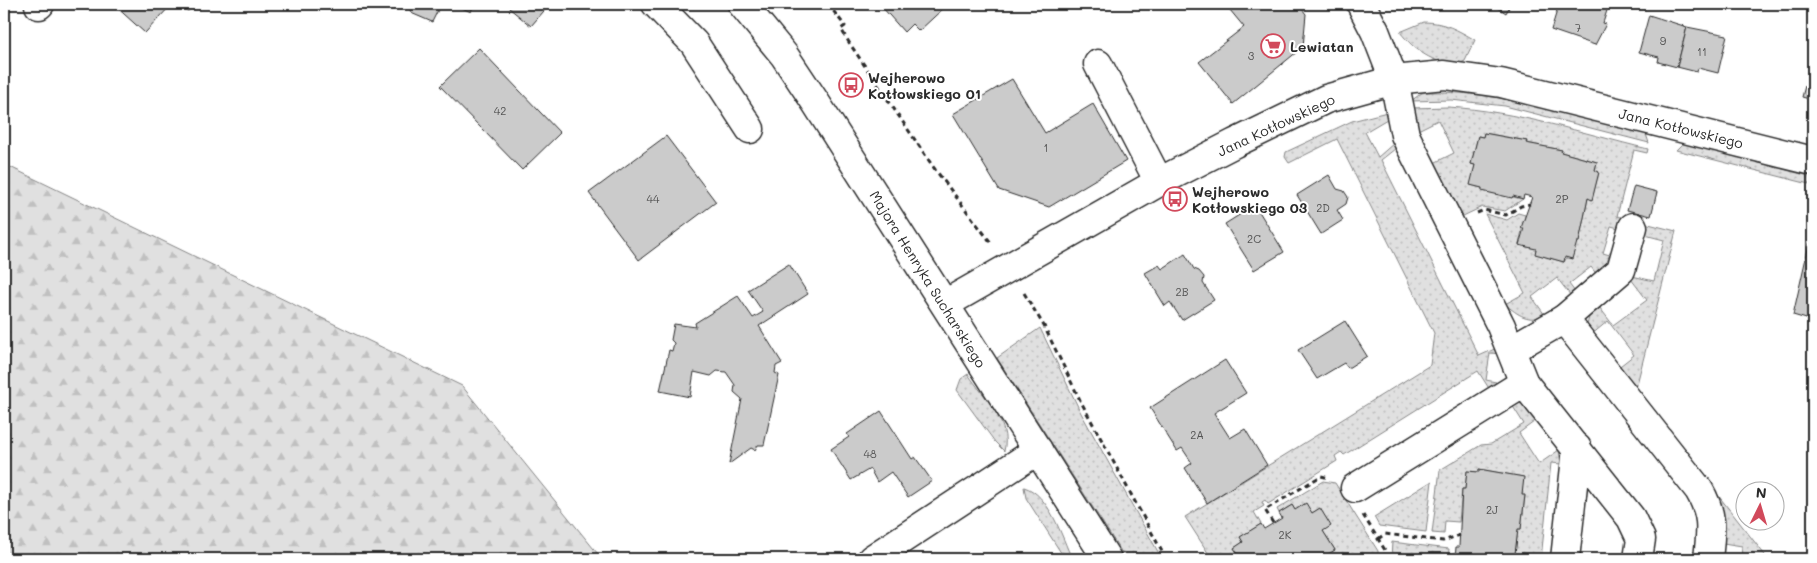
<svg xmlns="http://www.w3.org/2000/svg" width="1817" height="563" font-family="Mali,sans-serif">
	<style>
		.grass { fill: url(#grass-dots); stroke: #868686 }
		.forest { fill: url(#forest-firs); stroke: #868686 }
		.building { fill: #cbcbcb; stroke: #2b2b2b }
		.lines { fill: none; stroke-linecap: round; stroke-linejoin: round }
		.minor-casing { stroke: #2b2b2b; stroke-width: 31 }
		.tertiary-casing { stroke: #2b2b2b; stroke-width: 31 }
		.path { stroke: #2b2b2b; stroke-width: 3; stroke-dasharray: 5 4; stroke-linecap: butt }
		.minor { stroke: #fff; stroke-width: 28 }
		.tertiary { stroke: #fff; stroke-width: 28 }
		.labels { text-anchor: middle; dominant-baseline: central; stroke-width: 4; stroke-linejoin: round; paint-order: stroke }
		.number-label { font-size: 11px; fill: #535353 }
		.poi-label { font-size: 14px; font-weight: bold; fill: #2b2b2b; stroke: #fff; text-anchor: start }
		.street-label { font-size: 14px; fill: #2b2b2b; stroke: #fff }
	</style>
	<defs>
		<pattern id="grass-dots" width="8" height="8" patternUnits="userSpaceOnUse" patternTransform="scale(1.25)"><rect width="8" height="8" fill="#e0e0e0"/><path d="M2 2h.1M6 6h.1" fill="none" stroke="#c0c0c0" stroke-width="1.8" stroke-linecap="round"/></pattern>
		<pattern id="forest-firs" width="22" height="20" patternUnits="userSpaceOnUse" patternTransform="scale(1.25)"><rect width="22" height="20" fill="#e0e0e0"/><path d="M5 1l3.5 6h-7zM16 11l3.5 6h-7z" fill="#c0c0c0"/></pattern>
	</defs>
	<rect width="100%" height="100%" fill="#fff"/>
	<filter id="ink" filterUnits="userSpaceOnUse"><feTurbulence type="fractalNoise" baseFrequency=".02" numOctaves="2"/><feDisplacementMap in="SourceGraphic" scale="10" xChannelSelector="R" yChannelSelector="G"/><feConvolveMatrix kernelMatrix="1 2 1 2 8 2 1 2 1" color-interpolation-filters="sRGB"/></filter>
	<g filter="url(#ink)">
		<!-- grass -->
		<g class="grass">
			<path d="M 1424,22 C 1444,22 1458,30 1475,40 L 1465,61 L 1457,65 C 1433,63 1415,51 1400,32 Z"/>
			<path d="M 1423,92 C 1499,90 1572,115 1646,134 L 1649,143 L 1505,106 L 1451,100 L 1411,101 Z"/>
			<path d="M 1448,107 C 1516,111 1582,133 1648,149 L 1647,153 L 1634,150 L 1617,216 L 1676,231 L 1637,384 L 1631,384 L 1768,559 L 1741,559 L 1742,546 L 1723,543 L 1616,369 L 1634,355 L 1608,321 L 1591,335 L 1587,325 L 1589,317 L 1600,308 L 1613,325 L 1647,300 L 1631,279 L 1632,276 L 1654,281 L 1664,240 L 1611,226 L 1603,253 L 1613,256 L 1611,265 L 1598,276 L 1591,267 L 1569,284 L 1575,292 L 1571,296 L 1557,278 L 1532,297 L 1545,315 C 1529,323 1518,315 1505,304 L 1525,293 L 1485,214 L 1507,220 L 1518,213 L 1525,215 L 1519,245 L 1536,249 L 1536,254 L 1564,262 L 1577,242 L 1579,242 L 1588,198 L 1592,199 L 1599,172 L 1595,170 L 1597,162 L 1561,152 L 1562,150 L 1526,143 L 1527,141 L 1484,133 L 1483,137 L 1478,136 L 1471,164 L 1475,165 L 1471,185 L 1482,188 L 1482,191 L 1523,199 L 1505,211 L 1482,207 L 1461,217 L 1434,163 L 1454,153 L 1438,120 L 1418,130 L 1411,108 Z"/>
			<polygon points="1387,112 1387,119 1365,132 1378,157 1394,143 1400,145 1381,160 1479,356 1499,347 1501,354 1490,353 1486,380 1496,382 1490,390 1478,371 1344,455 1341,452 1335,456 1337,461 1268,504 1265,500 1262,502 1264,506 1254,512 1261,524 1240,537 1243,542 1234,548 1241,559 1212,559 1185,517 1430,365 1434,333 1337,139 1289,163 1285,157 1286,152 1352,121"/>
			<polygon points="1683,143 1813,177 1813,185 1676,150"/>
			<polygon points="1040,328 1081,413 1162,559 1126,559 997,358"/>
			<path d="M 968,374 C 982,395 1012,423 1004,451 L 995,442 L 957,390 L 961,379 Z"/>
			<polygon points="1515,403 1525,404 1538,419 1519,433 1539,464 1559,450 1561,464 1551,463 1541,559 1518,559 1519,554 1515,554 1518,529 1521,529 1525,496 1522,495 1523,477 1479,469 1479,472 1467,471 1465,489 1462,489 1459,522 1445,521 1444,534 1432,533 1440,470 1481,445 1491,444 1524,424 1512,405"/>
			<polygon points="1323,481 1335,483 1378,551 1378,559 1320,559 1335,550 1323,531 1320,508 1312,513 1295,510 1292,505 1279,513 1277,509"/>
			<polygon points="1432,481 1426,532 1379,526 1374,517"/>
			<path d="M 1024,487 C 1049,494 1062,537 1072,559 L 1065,559 L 1026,498 Z"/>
			<polygon points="1392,542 1449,549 1448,559 1391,559"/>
		</g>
		<!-- forest -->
		<polygon class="forest" points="4,164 462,386 602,559 4,559"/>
		<!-- building -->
		<g class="building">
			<polygon points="113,4 172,4 145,33"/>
			<polygon points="179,4 195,4 188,11"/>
			<polygon points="408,4 441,4 432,22 411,13"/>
			<polygon points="453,4 474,4 471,12"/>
			<polygon points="512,4 550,4 531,26 509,8"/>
			<polygon points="885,4 948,4 919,31 912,24 904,32 882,7"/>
			<polygon points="1225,4 1298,4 1306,14 1303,47 1233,104 1199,62 1244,27"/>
			<polygon points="1492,4 1511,4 1506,13"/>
			<polygon points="1559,4 1609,4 1603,23 1606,24 1595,45 1551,30"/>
			<polygon points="1649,15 1687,27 1677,67 1658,62 1659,57 1639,52"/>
			<polygon points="1687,27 1727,35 1718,73 1698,68 1697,72 1677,67"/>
			<polygon points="479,48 560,133 522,170 440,86"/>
			<polygon points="1813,56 1813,100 1802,97"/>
			<polygon points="1012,79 1045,133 1093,104 1126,161 1049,207 999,190 953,114"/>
			<polygon points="1484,133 1527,141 1526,143 1562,150 1561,152 1597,162 1595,170 1599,172 1592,200 1588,198 1579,242 1577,242 1572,259 1565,257 1564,262 1535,254 1536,249 1519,245 1524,228 1521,228 1532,197 1524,195 1523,199 1513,196 1512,198 1482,191 1482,188 1470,185 1475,165 1471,164 1478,136 1483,137"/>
			<polygon points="666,136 716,202 639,260 589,193"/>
			<polygon points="1329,175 1337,189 1344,191 1348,197 1346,204 1337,210 1343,220 1321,234 1297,195"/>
			<polygon points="1634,186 1657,192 1651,216 1627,210"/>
			<polygon points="1255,205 1284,252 1254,270 1225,224"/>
			<polygon points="1813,227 1813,321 1793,315"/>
			<polygon points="1185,254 1194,269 1199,271 1204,277 1203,283 1214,300 1182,320 1170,302 1165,306 1145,273 1159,265 1162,269"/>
			<polygon points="789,264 808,294 759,326 782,363 776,366 775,373 779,375 764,445 758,445 755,450 751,448 729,464 742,399 734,392 735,385 726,372 717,371 711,376 694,372 690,397 660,391 669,350 672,351 674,343 671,340 674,324 696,327 695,323 738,296 753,318 763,312 748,290"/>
			<polygon points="1345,321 1367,356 1348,368 1344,363 1317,379 1298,350"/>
			<polygon points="1225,360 1246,393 1214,413 1230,438 1245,429 1267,465 1207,503 1185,468 1192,463 1182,448 1177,451 1150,408"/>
			<polygon points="881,411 912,459 915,457 932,481 908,497 891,472 877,482 870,469 851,480 831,449 849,437 847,434"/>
			<polygon points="1479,469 1524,477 1522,495 1525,495 1521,529 1518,529 1515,554 1519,554 1518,559 1455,559 1456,547 1459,547 1462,489 1465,489 1467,471 1479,472"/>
			<polygon points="1306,503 1312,513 1320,508 1331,526 1323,531 1335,550 1320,559 1241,559 1234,548 1243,542 1240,537 1261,524 1264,529 1282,518 1279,513 1292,505 1295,510"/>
		</g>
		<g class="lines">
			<!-- minor casing -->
			<g class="minor-casing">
				<g id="minor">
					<polyline points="656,4 694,43 750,129"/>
					<polyline points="1361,4 1375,31 1394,80 1405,135 1501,326 1524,383 1631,518 1641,539 1638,559"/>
					<polyline points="39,5 40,4"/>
					<polyline points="1098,64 1159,182"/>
					<polyline points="945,304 1159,182 1235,143 1326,99 1394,80 1444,75 1501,83 1813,161"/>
					<polyline points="1564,319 1621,270 1633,227"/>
					<path d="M 1512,349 L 1564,319 L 1699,490 C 1714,516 1711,530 1708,559"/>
					<polyline points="1355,488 1524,383"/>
					<polyline points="872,559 1038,450"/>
					<polyline points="1565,559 1577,448"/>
				</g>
			</g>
			<!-- tertiary casing -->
			<g class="tertiary-casing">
				<polyline id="tertiary" points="742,4 784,55 816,103 1107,559"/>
			</g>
			<!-- path -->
			<g class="path">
				<polyline points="828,4 845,26 841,29 850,44 934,168 992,244"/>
				<polyline points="1477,213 1484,210 1506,215 1521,206 1530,204"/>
				<polyline points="1024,293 1044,326 1080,400 1166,559"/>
				<polyline points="1363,515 1385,550 1385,559"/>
				<polyline points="1273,523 1265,510 1321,476 1329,478"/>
				<polyline points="1378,539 1385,534 1443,541 1460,535"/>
			</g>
			<!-- minor -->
			<use href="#minor" class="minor"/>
			<!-- tertiary -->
			<use href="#tertiary" class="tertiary"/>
		</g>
	</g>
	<!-- icons -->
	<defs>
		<g id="supermarket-ring" transform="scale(1.25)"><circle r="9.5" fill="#fff" stroke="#d1495b" stroke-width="1.5"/><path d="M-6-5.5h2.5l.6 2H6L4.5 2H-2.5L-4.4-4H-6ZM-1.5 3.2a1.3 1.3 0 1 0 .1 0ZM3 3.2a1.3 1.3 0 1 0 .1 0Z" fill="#d1495b"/></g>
		<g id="bus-ring" transform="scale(1.25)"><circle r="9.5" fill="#fff" stroke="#d1495b" stroke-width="1.5"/><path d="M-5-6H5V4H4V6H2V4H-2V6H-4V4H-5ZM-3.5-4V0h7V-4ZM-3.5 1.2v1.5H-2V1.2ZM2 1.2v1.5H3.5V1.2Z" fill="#d1495b"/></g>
	</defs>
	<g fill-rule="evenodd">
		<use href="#supermarket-ring" x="1273" y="46"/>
		<use href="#bus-ring" x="851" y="85"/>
		<use href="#bus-ring" x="1175" y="199"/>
	</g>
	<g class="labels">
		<!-- number labels -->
		<g class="number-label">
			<text x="1578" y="27">7</text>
			<text x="1663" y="40">9</text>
			<text x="1702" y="51">11</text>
			<text x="1251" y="55">3</text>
			<text x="500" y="110">42</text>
			<text x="1046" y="147">1</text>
			<text x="653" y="198">44</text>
			<text x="1562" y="198">2P</text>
			<text x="1323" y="207">2D</text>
			<text x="1254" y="238">2C</text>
			<text x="1182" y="291">2B</text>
			<text x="1197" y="434">2A</text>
			<text x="870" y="453">48</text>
			<text x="1492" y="509">2J</text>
			<text x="1285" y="534">2K</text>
		</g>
		<!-- poi labels -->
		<g class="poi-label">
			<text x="1290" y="46">Lewiatan</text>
			<text x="868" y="77">Wejherowo<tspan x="868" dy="16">Kotłowskiego 01</tspan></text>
			<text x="1192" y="191">Wejherowo<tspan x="1192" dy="16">Kotłowskiego 03</tspan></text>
		</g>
		<!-- street labels -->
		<g class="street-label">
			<text transform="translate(1276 125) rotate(-25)">Jana Kotłowskiego</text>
			<text transform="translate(1681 128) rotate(14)">Jana Kotłowskiego</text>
			<text transform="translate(928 279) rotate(58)">Majora Henryka Sucharskiego</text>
		</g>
	</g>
	<!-- margin -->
	<rect width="1817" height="563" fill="none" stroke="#fff" stroke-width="20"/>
	<rect x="10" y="10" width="1797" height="543" fill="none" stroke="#2b2b2b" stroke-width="2" filter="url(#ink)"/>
	<!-- north arrow -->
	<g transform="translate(1760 506) rotate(5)"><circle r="24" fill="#ffffff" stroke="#aaaaaa"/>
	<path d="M0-4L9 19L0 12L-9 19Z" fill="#d1495b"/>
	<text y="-8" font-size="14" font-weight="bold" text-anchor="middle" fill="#2b2b2b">N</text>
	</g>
</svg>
